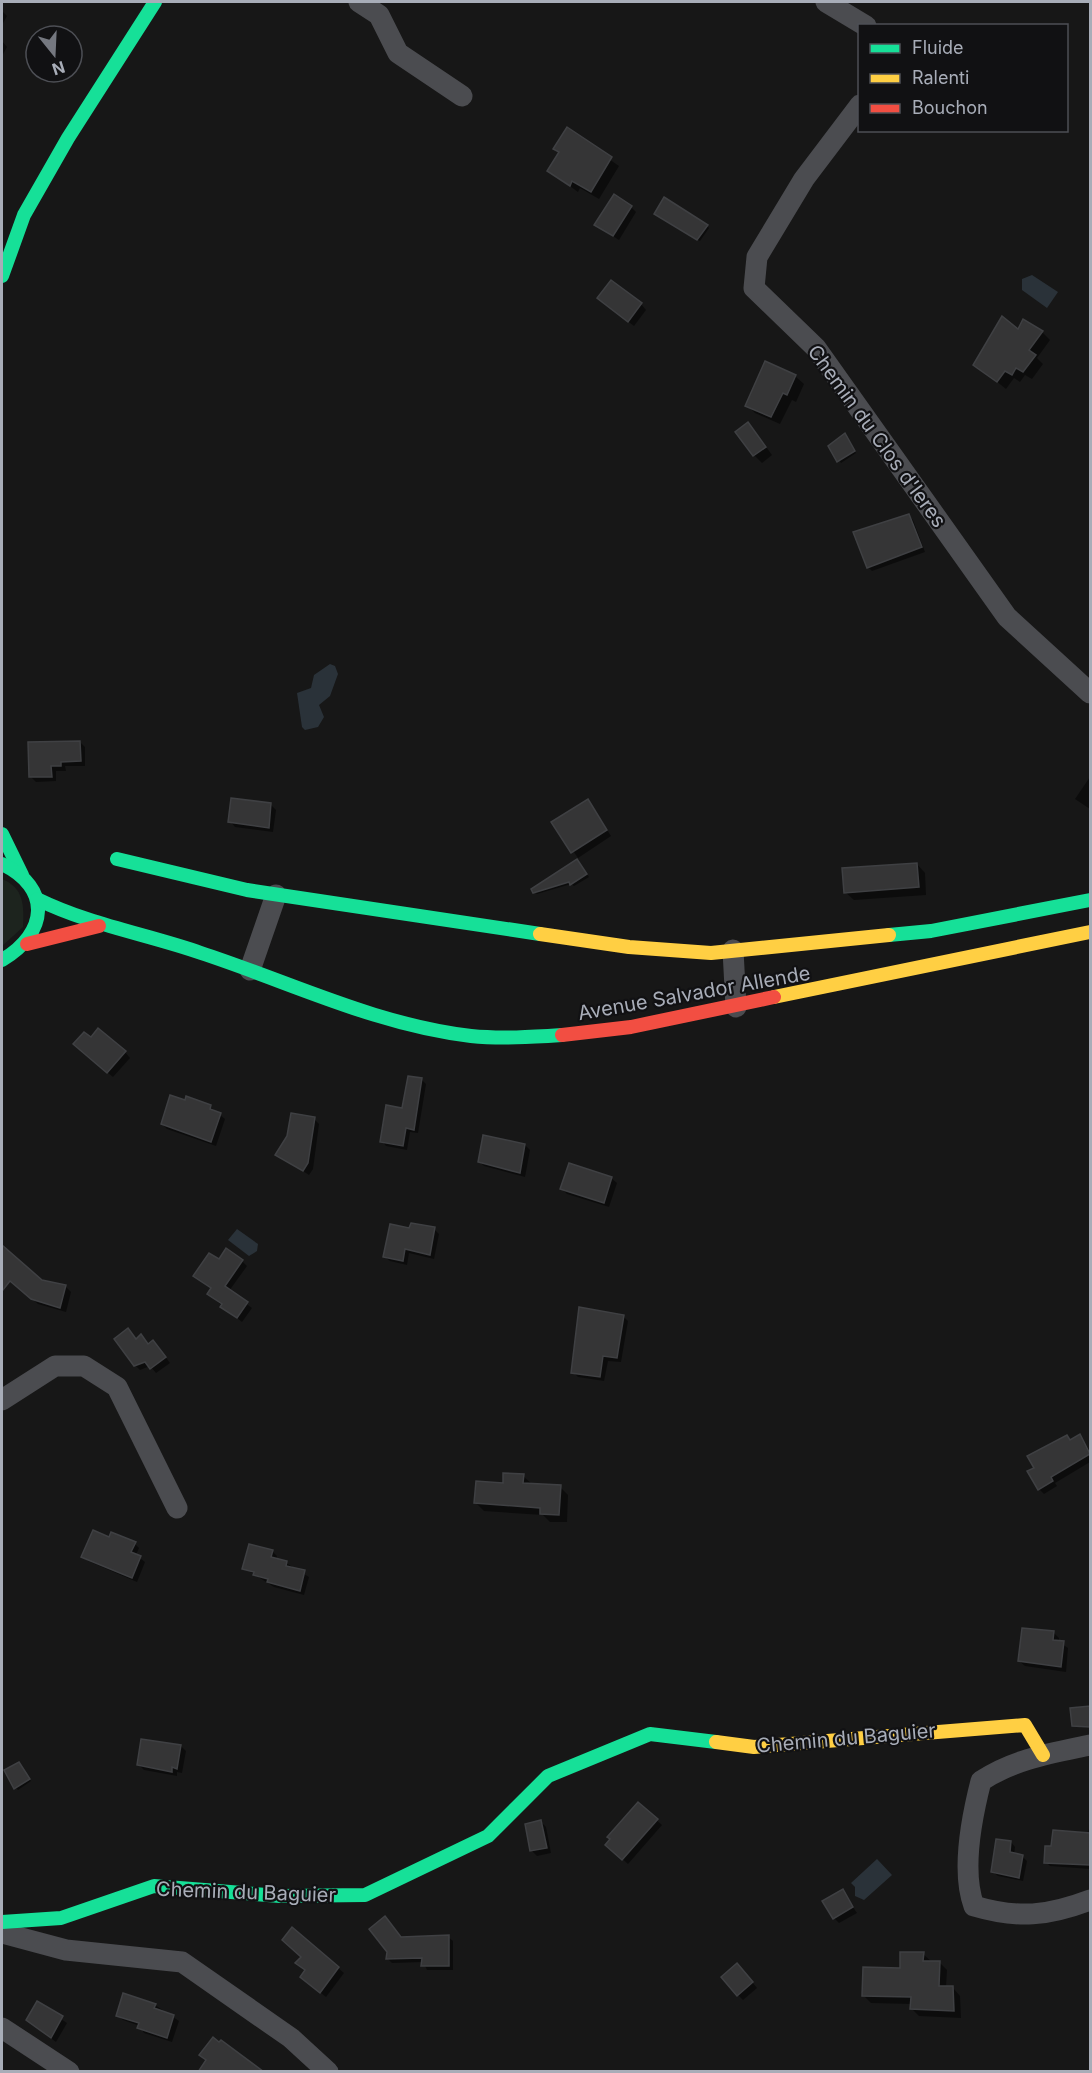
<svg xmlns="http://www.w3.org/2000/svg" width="1092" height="2073" font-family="Inter,sans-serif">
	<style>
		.green { fill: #1d241e }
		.water { fill: #2a3239 }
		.shadow { fill: #0007 }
		.building { fill: #353536; stroke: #3f4043; stroke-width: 1.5 }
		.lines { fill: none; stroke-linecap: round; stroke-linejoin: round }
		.street { stroke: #4b4c50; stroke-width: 21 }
		.fast { stroke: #16e098; stroke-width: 14 }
		.slow { stroke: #ffcf43; stroke-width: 14 }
		.jam { stroke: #f24e42; stroke-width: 14 }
		.labels { text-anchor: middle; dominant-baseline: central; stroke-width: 4.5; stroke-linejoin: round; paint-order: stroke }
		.street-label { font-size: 20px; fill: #a8adb8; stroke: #111113 }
	</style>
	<rect width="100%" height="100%" fill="#171717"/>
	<!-- green -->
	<path class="green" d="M 2,879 C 24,888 24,905 23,927 L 2,946 Z"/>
	<!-- water -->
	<g class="water">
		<polygon points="1032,275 1058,292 1047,308 1022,290 1022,279"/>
		<polygon points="330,664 335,666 338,674 330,696 319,705 324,717 318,727 305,730 302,727 297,693 311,688 314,675"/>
		<polygon points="237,1229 258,1244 257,1251 249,1256 228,1240"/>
		<polygon points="877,1859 892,1875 864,1900 855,1896 855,1887 851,1883"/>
	</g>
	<!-- shadow -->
	<g class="shadow">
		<polygon points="2,11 7,16 2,25"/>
		<polygon points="2,41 7,47 2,56"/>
		<polygon points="567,130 619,166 599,199 580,188 578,192 549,171 560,154 555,148"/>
		<polygon points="631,207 636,212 619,240 596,225"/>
		<polygon points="656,214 707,226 709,228 700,241"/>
		<polygon points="604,303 641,304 646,310 634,326"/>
		<polygon points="1019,331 1042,332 1050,340 1037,358 1043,364 1032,379 1025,375 1020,382 1014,378 1006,389 975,364"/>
		<polygon points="795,376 804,384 796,402 792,400 780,424 755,413 747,405"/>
		<polygon points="755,432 772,455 762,463 754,455"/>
		<polygon points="847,437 856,453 841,463 830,446"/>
		<polygon points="909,516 913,520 925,552 872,571 868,567"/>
		<polygon points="80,742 85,747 85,766 65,766 66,771 56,771 56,781 36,782 30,776"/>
		<polygon points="1090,777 1090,809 1075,799"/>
		<polygon points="588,801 611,836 578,858 553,822"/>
		<polygon points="271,805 276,810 273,832 235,827 230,821"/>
		<polygon points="579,863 589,877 574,886 571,884 537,894 534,892"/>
		<polygon points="917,864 925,873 926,895 854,900 845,892"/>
		<polygon points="91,1039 125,1052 130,1058 113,1077 80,1050"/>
		<polygon points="421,1079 426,1084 418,1133 410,1132 407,1150 386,1146 382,1141"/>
		<polygon points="210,1107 225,1119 216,1146 167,1129 162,1124"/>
		<polygon points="314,1119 319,1124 313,1169 309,1175 277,1154"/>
		<polygon points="525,1145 530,1150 525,1177 484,1166 479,1161"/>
		<polygon points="611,1178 617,1183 609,1207 567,1194 562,1189"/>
		<polygon points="434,1229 439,1234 434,1259 409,1253 407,1265 390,1261 385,1257 410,1230"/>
		<polygon points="219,1261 242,1261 247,1266 229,1291 252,1308 242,1322 214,1299 209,1294 212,1289 195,1276"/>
		<polygon points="8,1277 66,1287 71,1292 66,1312 38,1304"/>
		<polygon points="623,1316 628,1321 621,1362 608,1361 604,1381 578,1377 573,1372"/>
		<polygon points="141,1336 149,1345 158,1347 170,1363 156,1373 150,1366 140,1370 135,1365 136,1340"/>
		<polygon points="1080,1436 1090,1451 1090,1462 1055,1483 1057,1486 1044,1494 1039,1489 1071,1441"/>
		<polygon points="523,1476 532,1484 560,1487 568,1495 567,1522 550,1522 543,1515 484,1511 476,1503"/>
		<polygon points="135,1544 139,1548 136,1555 145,1562 137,1582 88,1561 83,1556"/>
		<polygon points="272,1551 277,1556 276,1560 286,1563 309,1577 304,1595 274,1587 244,1568"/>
		<polygon points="1054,1633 1059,1638 1059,1642 1068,1648 1066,1672 1025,1666 1019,1661"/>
		<polygon points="181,1746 186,1751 182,1773 177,1772 177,1776 144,1770 139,1765"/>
		<polygon points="21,1766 31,1781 18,1790 16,1788"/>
		<polygon points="638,1804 662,1825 628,1864 607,1845"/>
		<polygon points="541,1822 546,1827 551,1853 537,1856 532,1851 526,1825"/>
		<polygon points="1089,1829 1090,1869 1050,1866 1046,1862 1088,1834"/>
		<polygon points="1011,1842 1015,1847 1014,1855 1022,1856 1027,1861 1023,1881 998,1876 993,1872"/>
		<polygon points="842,1891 857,1913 839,1923 834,1918"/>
		<polygon points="448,1937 453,1941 453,1970 427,1970 423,1962 392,1963 388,1959 402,1938"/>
		<polygon points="923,1954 932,1962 939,1962 947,1970 946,1987 953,1988 960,1996 961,2018 919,2016 912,2009 912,2004 871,2003 864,1996"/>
		<polygon points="297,1963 338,1968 344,1973 326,1997 307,1982 306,1971"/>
		<polygon points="743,1971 757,1988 743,2000 738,1995"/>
		<polygon points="37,2003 67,2023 56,2042 33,2025"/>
		<polygon points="155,2005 179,2021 172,2042 144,2033 140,2026 123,2020 117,2015"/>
	</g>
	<!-- building -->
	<g class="building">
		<polygon points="567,127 612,157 591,192 572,181 570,186 547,171 559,152 553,149"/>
		<polygon points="614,194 632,206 613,236 594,225"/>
		<polygon points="664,197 708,225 697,240 654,214"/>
		<polygon points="611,280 642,303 628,322 597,298"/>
		<polygon points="1002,316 1018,329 1023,319 1043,331 1029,350 1036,355 1023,372 1016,368 1012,375 1005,371 997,382 973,365"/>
		<polygon points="765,361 796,375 787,395 783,393 771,417 745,406"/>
		<polygon points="748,422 766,447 753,456 735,432"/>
		<polygon points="845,433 855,451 837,462 828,446"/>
		<polygon points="909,514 922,547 867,568 853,532"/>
		<polygon points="80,741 81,761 61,762 61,766 51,766 52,777 29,777 28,742"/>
		<polygon points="231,798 271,803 269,828 228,822"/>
		<polygon points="588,799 607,830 571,853 551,822"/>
		<polygon points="577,859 587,874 570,885 569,882 533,893 531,889"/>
		<polygon points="917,863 919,887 844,893 842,868"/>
		<polygon points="98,1028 126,1051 107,1073 73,1044 84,1032 91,1037"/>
		<polygon points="408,1076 422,1078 414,1130 406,1128 403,1146 380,1142 386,1105 402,1108"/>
		<polygon points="170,1095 185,1100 186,1096 211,1105 210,1109 221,1113 211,1142 161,1124"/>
		<polygon points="291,1113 315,1117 308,1163 303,1171 275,1155 287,1136"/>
		<polygon points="483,1135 525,1144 520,1173 478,1162"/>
		<polygon points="569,1163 612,1177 604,1203 560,1189"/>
		<polygon points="411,1223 435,1227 430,1255 405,1249 403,1261 383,1257 390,1224 409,1228"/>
		<polygon points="2,1245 42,1280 66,1285 60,1308 31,1299 10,1281 2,1291"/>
		<polygon points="226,1248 243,1260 225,1286 248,1302 237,1318 220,1307 222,1304 207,1294 211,1288 193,1276 209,1253 219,1259"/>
		<polygon points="579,1307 624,1315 617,1358 603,1356 600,1377 571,1373"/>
		<polygon points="128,1328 136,1339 141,1334 148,1344 153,1340 166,1357 150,1369 145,1362 134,1366 114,1339"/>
		<polygon points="1080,1434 1090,1454 1051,1477 1053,1481 1038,1490 1027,1471 1034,1468 1027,1456 1067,1435 1070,1440"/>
		<polygon points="503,1473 524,1474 523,1483 561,1485 559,1515 540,1514 540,1508 474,1503 476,1481 503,1483"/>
		<polygon points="93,1530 109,1537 111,1532 136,1542 131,1552 141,1556 132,1578 81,1557"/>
		<polygon points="249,1544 273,1550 271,1557 287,1561 286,1566 305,1570 300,1591 267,1582 268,1579 253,1575 254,1572 242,1569"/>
		<polygon points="1022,1628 1054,1631 1053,1640 1064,1641 1061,1667 1018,1661"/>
		<polygon points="1090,1706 1090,1727 1072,1726 1070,1708"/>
		<polygon points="141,1739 181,1745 177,1769 172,1767 172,1772 137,1765"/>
		<polygon points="19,1762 30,1779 14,1789 4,1770"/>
		<polygon points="638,1802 658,1819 622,1860 605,1845 610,1839 607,1837"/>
		<polygon points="541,1820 547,1848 530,1851 525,1824"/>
		<polygon points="1053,1830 1090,1833 1090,1865 1044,1863 1045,1846 1051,1846"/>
		<polygon points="996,1839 1011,1841 1010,1852 1023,1855 1019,1878 991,1872"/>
		<polygon points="843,1889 853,1907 833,1919 822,1901"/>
		<polygon points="385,1916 401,1937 449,1935 449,1966 421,1966 422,1958 386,1959 387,1952 369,1929"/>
		<polygon points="292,1927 339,1967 320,1993 300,1977 305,1970 295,1963 301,1957 282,1940"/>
		<polygon points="900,1952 924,1952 923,1961 940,1961 939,1986 953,1986 954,2011 910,2009 911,1997 862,1996 863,1967 900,1968"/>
		<polygon points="737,1963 753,1982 737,1996 721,1977"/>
		<polygon points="123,1993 156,2004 154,2008 174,2015 167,2038 137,2028 139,2023 116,2016"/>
		<polygon points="37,2001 63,2016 51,2038 26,2020"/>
		<polygon points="213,2037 219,2042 221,2040 264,2072 198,2072 206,2060 199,2055"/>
	</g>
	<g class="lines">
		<!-- street -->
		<g class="street">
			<polyline points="359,2 379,15 398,53 462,96"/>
			<polyline points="826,2 866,26"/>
			<polyline points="860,105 804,179 757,257 754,288 816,348 1007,617 1090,693"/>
			<polyline points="733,950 736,1007"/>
			<polyline points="250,970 276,895"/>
			<polyline points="2,1400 55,1366 84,1366 117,1387 177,1508"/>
			<path d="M 1090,1745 C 1052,1753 1014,1759 981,1781 C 972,1816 961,1871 974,1906 C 1018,1919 1048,1916 1090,1900"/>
			<polyline points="2,1933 66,1950 182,1962 291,2038 328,2072"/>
			<polyline points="2,2028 69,2072"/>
		</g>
		<!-- fast -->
		<g class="fast">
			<polyline points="2,276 24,215 68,138 155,2"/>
			<polyline points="2,834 22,875"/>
			<polyline points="117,859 247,890 540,934"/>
			<path d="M 2,864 C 52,888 48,933 2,960"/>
			<path d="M 37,899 C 90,925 146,934 201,953 C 290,982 376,1025 471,1036 C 501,1039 532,1037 562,1035"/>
			<polyline points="889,935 931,931 1090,900"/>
			<polyline points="2,1922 61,1918 154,1886 280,1896 365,1895 488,1836 548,1776 650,1734 716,1742"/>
		</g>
		<!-- slow -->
		<g class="slow">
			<polyline points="540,934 629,947 711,953 889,935"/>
			<polyline points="774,997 1090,932"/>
			<polyline points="716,1742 754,1747 1025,1725 1043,1755"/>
		</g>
		<!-- jam -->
		<g class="jam">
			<polyline points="27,944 99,926"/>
			<polyline points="562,1035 631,1027 774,997"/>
		</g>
	</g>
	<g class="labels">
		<!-- street labels -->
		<g class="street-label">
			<text transform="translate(877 436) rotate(54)">Chemin du Clos d'Ieres</text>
			<text transform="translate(694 993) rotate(-10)">Avenue Salvador Allende</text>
			<text transform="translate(846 1738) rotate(-5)">Chemin du Baguier</text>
			<text transform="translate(246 1892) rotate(2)">Chemin du Baguier</text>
		</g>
	</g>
	<!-- border -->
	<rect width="1092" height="2073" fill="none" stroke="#a8adb8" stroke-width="6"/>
	<!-- legend -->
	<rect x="858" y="24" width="210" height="108" fill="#111113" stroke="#4d4f55" stroke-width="1.5"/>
	<rect x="870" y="44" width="30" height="9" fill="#16e098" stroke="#4d4f55" stroke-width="1.5"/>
	<text x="912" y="54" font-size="18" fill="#a8adb8">Fluide</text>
	<rect x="870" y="74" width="30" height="9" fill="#ffcf43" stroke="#4d4f55" stroke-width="1.5"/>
	<text x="912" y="84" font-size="18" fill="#a8adb8">Ralenti</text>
	<rect x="870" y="104" width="30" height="9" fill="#f24e42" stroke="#4d4f55" stroke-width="1.5"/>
	<text x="912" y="114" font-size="18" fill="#a8adb8">Bouchon</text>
	<!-- north arrow -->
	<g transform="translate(54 54) rotate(162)"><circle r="28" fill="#111113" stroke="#4d4f55" stroke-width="1.5"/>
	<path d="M0-4.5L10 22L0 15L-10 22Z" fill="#757880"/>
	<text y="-9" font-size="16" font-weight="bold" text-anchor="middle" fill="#a8adb8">N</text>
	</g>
</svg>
